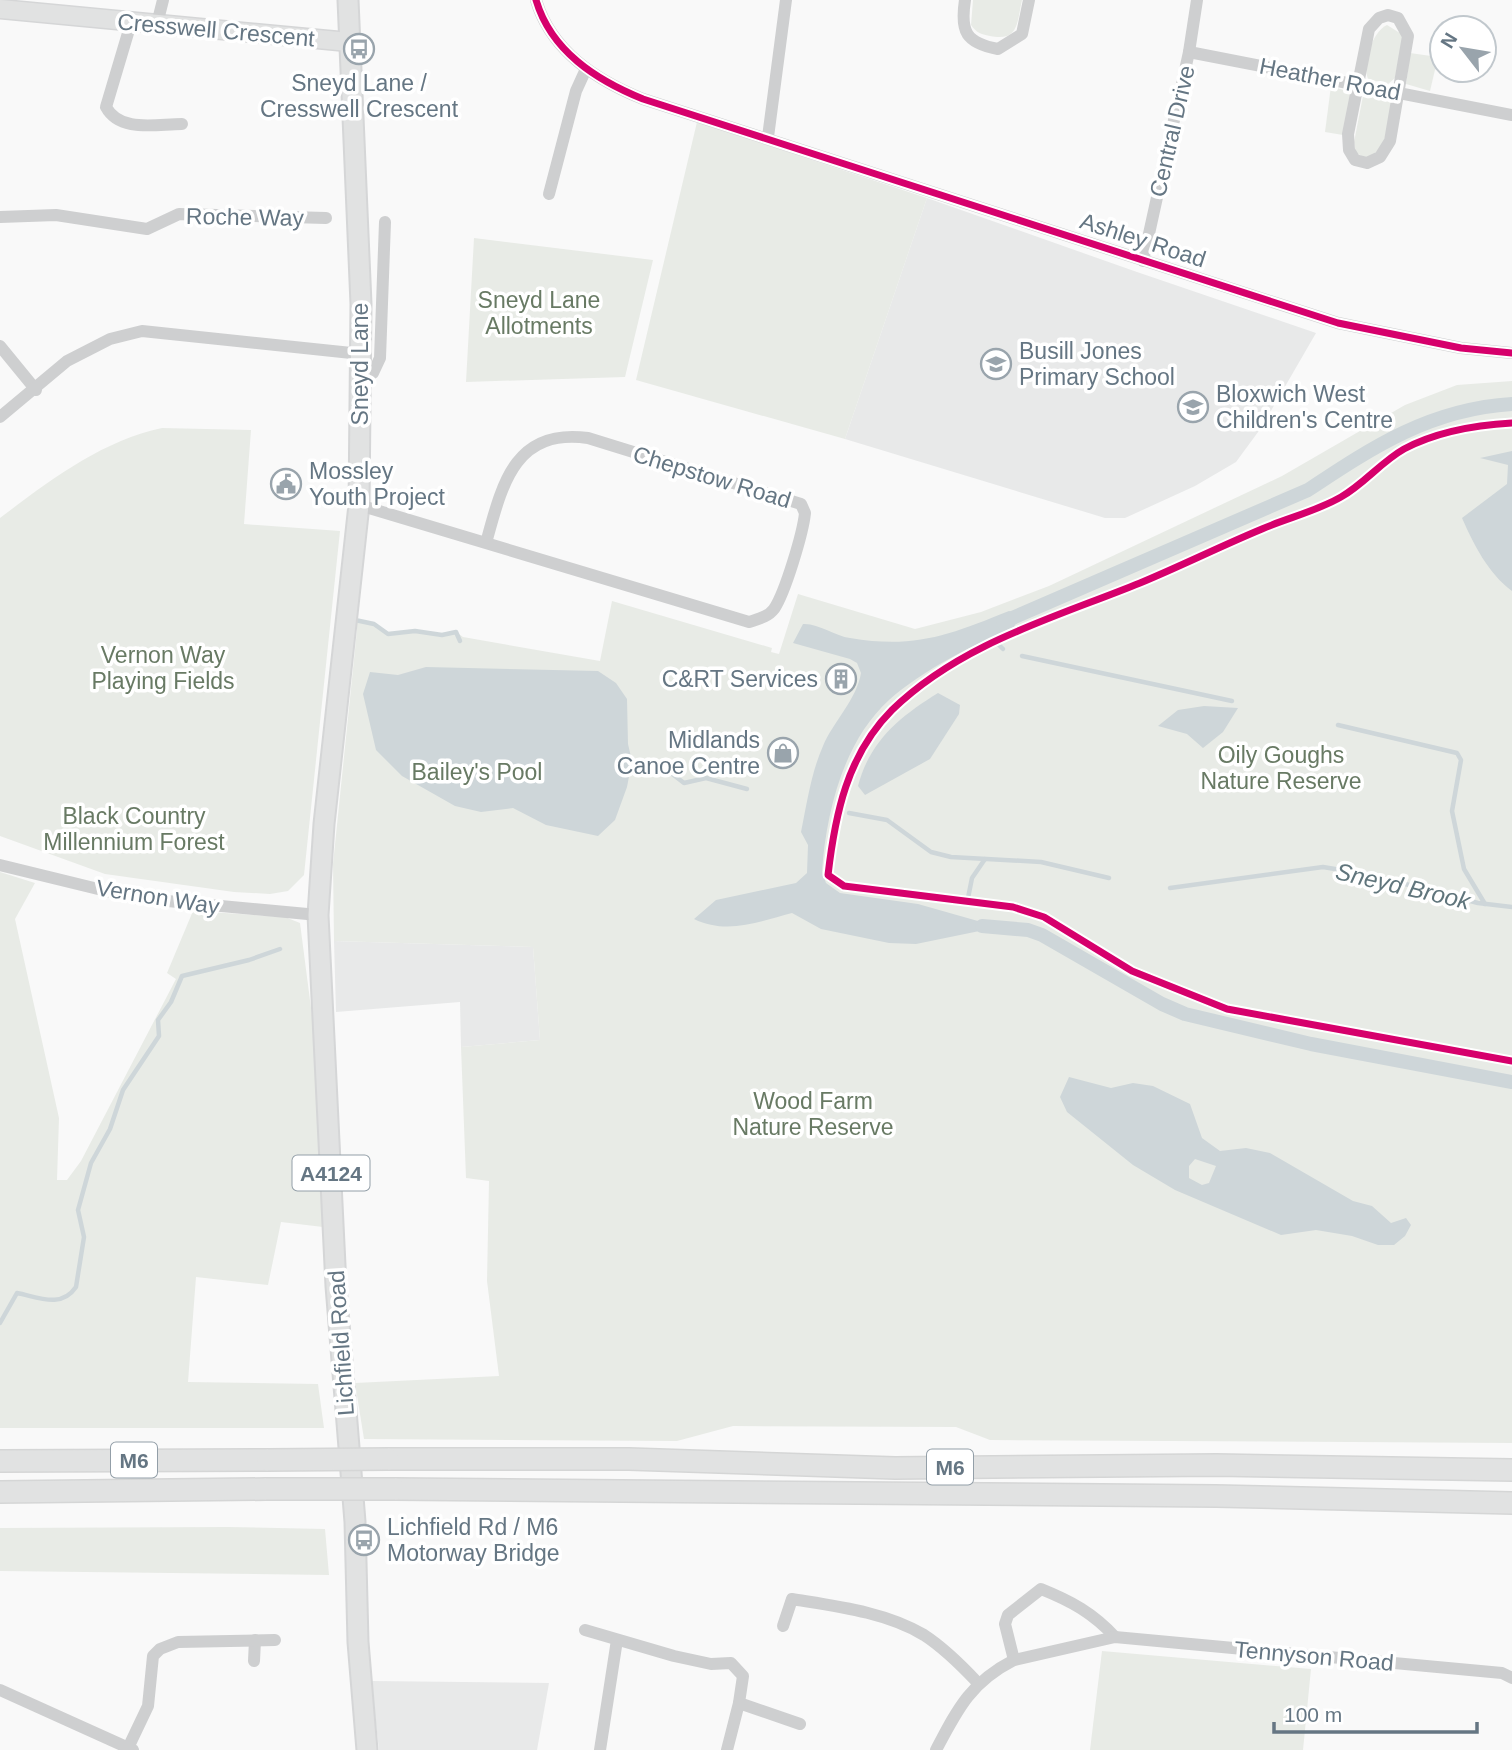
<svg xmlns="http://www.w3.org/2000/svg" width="1512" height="1750" font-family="Arial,sans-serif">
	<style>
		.built { fill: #e8e9e9 }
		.green { fill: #e8ebe6 }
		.water { fill: #ced6d9; fill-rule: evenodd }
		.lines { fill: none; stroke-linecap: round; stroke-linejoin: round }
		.stream { stroke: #ced6d9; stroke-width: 4.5 }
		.canal { stroke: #ced6d9; stroke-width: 14 }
		.secondary-casing { stroke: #d5d6d7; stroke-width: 21 }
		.primary-casing { stroke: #d5d6d7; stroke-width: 23 }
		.highway-casing { stroke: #d5d6d6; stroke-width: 24 }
		.street { stroke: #cecfd0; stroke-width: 12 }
		.secondary { stroke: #e1e2e2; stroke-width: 18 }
		.primary { stroke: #e1e2e2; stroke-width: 19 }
		.highway { stroke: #e1e2e2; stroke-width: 21 }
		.highway-bridge-casing { stroke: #d5d6d6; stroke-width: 24; stroke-linecap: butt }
		.highway-bridge { stroke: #e1e2e2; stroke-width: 21 }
		.cycleway-casing { stroke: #fff; stroke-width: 11 }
		.cycleway { stroke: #d6006c; stroke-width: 7 }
		.labels { text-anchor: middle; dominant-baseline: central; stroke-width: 7; stroke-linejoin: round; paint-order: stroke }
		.shield { fill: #fff; stroke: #939fa8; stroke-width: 2 }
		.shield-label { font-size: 21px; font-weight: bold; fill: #657683 }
		.street-label { font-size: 23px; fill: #657683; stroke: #fff }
		.poi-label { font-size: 23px; fill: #657683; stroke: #fff; text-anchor: start }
		.park-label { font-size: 23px; fill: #687a64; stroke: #fff }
		.water-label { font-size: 24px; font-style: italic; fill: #60757c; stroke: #fff }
	</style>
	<rect width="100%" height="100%" fill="#f9f9f9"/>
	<!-- built -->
	<g class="built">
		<polygon points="927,198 1137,272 1316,333 1261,428 1236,462 1195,486 1125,518 1105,518 845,439"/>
		<polygon points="334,941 533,947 540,1040 461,1047 460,1002 336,1012"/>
		<polygon points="371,1681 549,1683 537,1750 379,1750"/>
	</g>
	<!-- green -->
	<g class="green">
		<path d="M 973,0 L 1022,0 C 1017,22 1019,42 990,36 C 980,34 977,33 971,25 Z"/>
		<path d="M 1387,25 L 1403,35 L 1395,78 L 1388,84 L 1368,79 C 1362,64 1372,32 1387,25 Z"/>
		<polygon points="1410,53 1438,57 1430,91 1406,84"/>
		<polygon points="1331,86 1352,93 1343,135 1325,132"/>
		<polygon points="1364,91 1393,96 1383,147 1367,159 1356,153 1354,142"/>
		<polygon points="697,122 927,198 845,439 636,380"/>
		<polygon points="474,238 653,260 625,377 466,382"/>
		<polygon points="1512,381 1512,1443 990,1440 956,1427 733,1426 677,1441 364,1439 355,1383 499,1376 487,1281 489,1181 466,1178 461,1047 540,1040 533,947 334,941 333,864 357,630 355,620 374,624 388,634 415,631 442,635 456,632 463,637 600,661 612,601 772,648 771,652 779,654 798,594 915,629 981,612 1049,586 1282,476 1405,405 1457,385"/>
		<path d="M 162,428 L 251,430 L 244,524 L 340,531 L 304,875 L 288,891 L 270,894 L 234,892 L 105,874 L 0,836 L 0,518 C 49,481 101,441 162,428 Z"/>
		<polygon points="0,872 35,883 15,919 59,1118 57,1180 67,1180 81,1161 176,979 167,973 193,911 285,917 300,923 322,1093 323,1227 281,1222 268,1285 196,1277 188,1382 318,1384 324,1428 0,1428"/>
		<polygon points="228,1527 325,1529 329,1575 0,1571 0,1528"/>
		<polygon points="1102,1651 1311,1669 1303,1750 1090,1750"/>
	</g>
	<!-- water -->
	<g class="water">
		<path d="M 1512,451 L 1512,591 C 1488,573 1474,545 1462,518 L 1507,484 L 1508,465 L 1480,458 Z"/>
		<path d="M 1009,611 L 1020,615 L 1014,627 C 972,646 924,669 889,700 C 843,742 826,813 822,872 L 826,883 L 840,893 L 918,904 L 999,927 L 916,944 L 889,943 L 821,929 L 792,913 C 758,922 727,935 694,919 L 716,900 L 796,883 L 807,873 L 808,845 L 801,832 C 807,803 811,773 823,746 C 833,722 857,699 861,673 L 857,663 L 850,659 L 793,643 L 803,624 C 818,623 835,636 850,638 C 915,649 949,635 1009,611 Z"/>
		<polygon points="426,667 598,671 616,683 627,699 628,744 632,761 627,787 615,820 598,836 546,825 513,808 481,812 455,806 402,776 376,750 363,694 370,672 398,675"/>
		<path d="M 938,693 L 960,705 L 959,714 L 930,759 L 865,795 L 858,786 C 870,740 901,716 938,693 Z"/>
		<polygon points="1204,706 1238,708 1223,732 1203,748 1187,734 1158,726 1178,710"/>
		<path d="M 1069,1077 L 1111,1088 L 1133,1083 L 1153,1086 L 1190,1104 L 1202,1138 L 1220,1151 L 1246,1148 L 1270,1153 L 1353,1201 L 1372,1206 L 1391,1223 L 1406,1218 L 1411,1225 L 1405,1236 L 1394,1245 L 1378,1245 L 1352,1236 L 1316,1230 L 1281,1235 L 1175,1190 L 1133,1165 L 1067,1112 L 1060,1097 ZM 1195,1159 L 1216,1166 L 1209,1183 L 1202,1185 L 1189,1178 L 1189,1166 Z"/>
	</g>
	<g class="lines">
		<!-- stream -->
		<g class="stream">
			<polyline points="355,620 374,624 388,634 415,631 442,635 456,632 460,641"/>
			<polyline points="997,643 1003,649"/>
			<polyline points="1022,656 1232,701"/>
			<polyline points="1338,725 1457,753 1461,760 1452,811 1464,869 1485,904"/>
			<polyline points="665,773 671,773 684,783 706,778 747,789"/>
			<polyline points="849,813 887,820 931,852 951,857 1041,862 1109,878"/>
			<polyline points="1170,888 1323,867 1371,875 1478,903 1512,907"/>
			<polyline points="968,898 972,878 985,859"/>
			<path d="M 0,1323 L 17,1293 C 38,1297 61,1309 76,1287 L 84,1237 L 78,1210 L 91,1163 L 110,1129 L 123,1090 L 159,1036 L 158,1020 L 171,1002 L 182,976 L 249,960 L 280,949"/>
		</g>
		<!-- canal -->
		<g class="canal">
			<path d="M 1003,622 L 1308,490 C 1374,446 1431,409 1512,404"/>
			<polyline points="982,926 1028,930 1042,935 1162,1004 1185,1014 1311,1044 1512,1082"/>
		</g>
		<!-- secondary casing -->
		<g class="secondary-casing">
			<polyline id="secondary" points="0,9 349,42"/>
		</g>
		<!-- primary casing -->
		<g class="primary-casing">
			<polyline id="primary" points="348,0 361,304 359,505 324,824 318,915 336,1286 355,1522 358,1642 367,1750"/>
		</g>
		<!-- highway casing -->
		<g class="highway-casing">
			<g id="highway">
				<polyline points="388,1459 629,1459 895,1468 1216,1465 1512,1470"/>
				<polyline points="0,1461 268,1460"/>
				<polyline points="395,1489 1216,1496 1512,1503"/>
				<polyline points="0,1492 266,1489"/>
			</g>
		</g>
		<!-- street -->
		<g class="street">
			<path d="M 536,0 C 551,51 596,80 643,99 L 1338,323 L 1461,348 L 1512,353"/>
			<path d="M 965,0 C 960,32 966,43 998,49 L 1022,34 L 1029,0"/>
			<polygon points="1388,15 1398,18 1408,36 1390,141 1380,157 1367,163 1355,160 1349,150 1348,134 1369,29 1379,18"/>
			<path d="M 131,23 L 106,107 C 120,133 156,124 182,124"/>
			<polyline points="157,24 163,0"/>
			<polyline points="1189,52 1512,115"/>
			<polyline points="768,137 786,0"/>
			<polyline points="549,194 576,91 586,69"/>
			<polyline points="0,217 56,215 147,229 179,214 326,218"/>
			<polyline points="1143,261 1189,52 1197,0"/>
			<polyline points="0,346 36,390"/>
			<polyline points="362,380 373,373 380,358 385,222"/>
			<polyline points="0,417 67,361 110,339 142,331 361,354"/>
			<path d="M 359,505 L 749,622 C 758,619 768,617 774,609 C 785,593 803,533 805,513 L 801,504 L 588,438 C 514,428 502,485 486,543"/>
			<polyline points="0,865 135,898 318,915"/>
			<path d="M 783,1626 L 792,1599 C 835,1606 886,1612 924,1635 C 944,1648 961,1665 977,1682"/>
			<polyline points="585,1630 674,1656 711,1664 731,1663 743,1676 739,1703 800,1724"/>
			<path d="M 1014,1660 L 1005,1624 L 1008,1615 L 1041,1589 C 1071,1601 1093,1613 1115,1637"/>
			<polyline points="254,1661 255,1640"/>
			<polyline points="0,1690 133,1750"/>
			<polyline points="128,1748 148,1706 153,1656 160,1649 178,1642 275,1640"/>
			<polyline points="600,1750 617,1640"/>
			<polyline points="727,1750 739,1703"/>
			<path d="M 936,1750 C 958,1708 971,1682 1014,1660 L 1115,1637 L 1502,1673 L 1512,1678"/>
		</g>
		<!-- secondary -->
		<use href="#secondary" class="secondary"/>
		<!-- primary -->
		<use href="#primary" class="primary"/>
		<!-- highway -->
		<use href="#highway" class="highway"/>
		<!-- highway-bridge casing -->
		<g class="highway-bridge-casing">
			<g id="highway-bridge">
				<polyline points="268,1460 388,1459"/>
				<polyline points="266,1489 395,1489"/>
			</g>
		</g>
		<!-- highway-bridge -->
		<use href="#highway-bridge" class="highway-bridge"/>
		<!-- cycleway casing -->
		<g class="cycleway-casing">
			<g id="cycleway">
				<path d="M 536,0 C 551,51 596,80 643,99 L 1338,323 L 1461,348 L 1512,353"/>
				<path d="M 1512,423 C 1476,425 1436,432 1404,449 C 1381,462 1364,484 1341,497 C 1317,511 1287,518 1262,529 C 1221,546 1181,566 1140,583 C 1054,618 961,643 892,710 C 847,755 835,815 828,875 L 844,886 L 1013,907 L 1044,917 L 1132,971 L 1227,1009 L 1512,1061"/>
			</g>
		</g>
		<!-- cycleway -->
		<use href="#cycleway" class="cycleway"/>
	</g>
	<!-- icons -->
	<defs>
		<g id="bus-ring" transform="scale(1.575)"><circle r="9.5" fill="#fff" stroke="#99a4ac" stroke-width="1.5"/><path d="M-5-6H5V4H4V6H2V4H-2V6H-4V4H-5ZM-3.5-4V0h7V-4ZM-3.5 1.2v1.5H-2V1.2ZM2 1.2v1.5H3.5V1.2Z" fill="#99a4ac"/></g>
		<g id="school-ring" transform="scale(1.575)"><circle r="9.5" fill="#fff" stroke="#99a4ac" stroke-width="1.5"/><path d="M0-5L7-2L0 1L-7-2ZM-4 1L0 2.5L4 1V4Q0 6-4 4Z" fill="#99a4ac"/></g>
		<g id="civic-ring" transform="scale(1.575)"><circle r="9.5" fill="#fff" stroke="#99a4ac" stroke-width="1.5"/><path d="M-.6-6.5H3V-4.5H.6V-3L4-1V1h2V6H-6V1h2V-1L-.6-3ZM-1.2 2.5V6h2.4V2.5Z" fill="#99a4ac"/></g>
		<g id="building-ring" transform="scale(1.575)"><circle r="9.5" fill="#fff" stroke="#99a4ac" stroke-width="1.5"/><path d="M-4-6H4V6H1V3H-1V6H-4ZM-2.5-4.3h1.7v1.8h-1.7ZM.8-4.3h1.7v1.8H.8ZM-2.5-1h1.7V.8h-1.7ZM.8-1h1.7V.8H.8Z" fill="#99a4ac"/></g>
		<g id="shop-ring" transform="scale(1.575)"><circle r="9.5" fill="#fff" stroke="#99a4ac" stroke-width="1.5"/><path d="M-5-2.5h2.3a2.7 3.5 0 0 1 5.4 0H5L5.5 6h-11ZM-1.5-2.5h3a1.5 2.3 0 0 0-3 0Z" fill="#99a4ac"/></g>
	</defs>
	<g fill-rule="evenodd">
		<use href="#bus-ring" x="359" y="49"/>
		<use href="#school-ring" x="996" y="364"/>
		<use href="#school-ring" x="1193" y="407"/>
		<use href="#civic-ring" x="286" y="484"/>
		<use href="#building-ring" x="841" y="679"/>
		<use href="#shop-ring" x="783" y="753"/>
		<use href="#bus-ring" x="364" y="1540"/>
	</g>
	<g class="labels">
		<!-- shield labels -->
		<g class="shield">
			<rect x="292.5" y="1155.5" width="77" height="35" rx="5"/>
			<rect x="111" y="1442.5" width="46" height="35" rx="5"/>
			<rect x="927" y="1449.5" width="46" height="35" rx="5"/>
		</g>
		<g class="shield-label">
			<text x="331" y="1173">A4124</text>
			<text x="134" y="1460">M6</text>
			<text x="950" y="1467">M6</text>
		</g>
		<!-- street labels -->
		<g class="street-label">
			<text transform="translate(216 30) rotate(5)">Cresswell Crescent</text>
			<text transform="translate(1330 79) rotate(11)">Heather Road</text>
			<text transform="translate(1172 131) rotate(-77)">Central Drive</text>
			<text transform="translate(245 217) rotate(1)">Roche Way</text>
			<text transform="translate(1143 240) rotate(18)">Ashley Road</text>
			<text transform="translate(360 364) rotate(-90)">Sneyd Lane</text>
			<text transform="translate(712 477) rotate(17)">Chepstow Road</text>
			<text transform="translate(158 897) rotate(9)">Vernon Way</text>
			<text transform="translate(341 1343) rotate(-94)">Lichfield Road</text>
			<text transform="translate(1314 1656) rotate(5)">Tennyson Road</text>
		</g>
		<!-- poi labels -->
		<g class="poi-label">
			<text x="359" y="83" text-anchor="middle">Sneyd Lane /<tspan x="359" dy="26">Cresswell Crescent</tspan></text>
			<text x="1019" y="351">Busill Jones<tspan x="1019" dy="26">Primary School</tspan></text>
			<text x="1216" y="394">Bloxwich West<tspan x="1216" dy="26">Children's Centre</tspan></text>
			<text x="309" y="471">Mossley<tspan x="309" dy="26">Youth Project</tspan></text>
			<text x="818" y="679" text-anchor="end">C&amp;RT Services</text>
			<text x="760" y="740" text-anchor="end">Midlands<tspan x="760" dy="26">Canoe Centre</tspan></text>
			<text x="387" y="1527">Lichfield Rd / M6<tspan x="387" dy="26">Motorway Bridge</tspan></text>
		</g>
		<!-- park labels -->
		<g class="park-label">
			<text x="539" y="300">Sneyd Lane<tspan x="539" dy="26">Allotments</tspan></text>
			<text x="163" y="655">Vernon Way<tspan x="163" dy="26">Playing Fields</tspan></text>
			<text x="1281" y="755">Oily Goughs<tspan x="1281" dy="26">Nature Reserve</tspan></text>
			<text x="477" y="772">Bailey's Pool</text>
			<text x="134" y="816">Black Country<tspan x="134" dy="26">Millennium Forest</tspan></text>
			<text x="813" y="1101">Wood Farm<tspan x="813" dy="26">Nature Reserve</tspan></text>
		</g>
		<!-- water labels -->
		<g class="water-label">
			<text transform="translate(1403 886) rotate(13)">Sneyd Brook</text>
		</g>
	</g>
	<!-- north arrow -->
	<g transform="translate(1463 49) rotate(301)"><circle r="33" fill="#ffffff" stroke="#c1c8cd" stroke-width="2"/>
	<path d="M0-5L12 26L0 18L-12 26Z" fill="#99a4ac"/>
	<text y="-10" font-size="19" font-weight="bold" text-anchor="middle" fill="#657683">N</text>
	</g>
	<!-- scale -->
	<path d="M1274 1722v10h203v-10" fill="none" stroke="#657683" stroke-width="3.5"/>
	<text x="1284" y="1722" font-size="21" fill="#657683" stroke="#ffffff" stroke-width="5" paint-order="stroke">100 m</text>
</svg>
